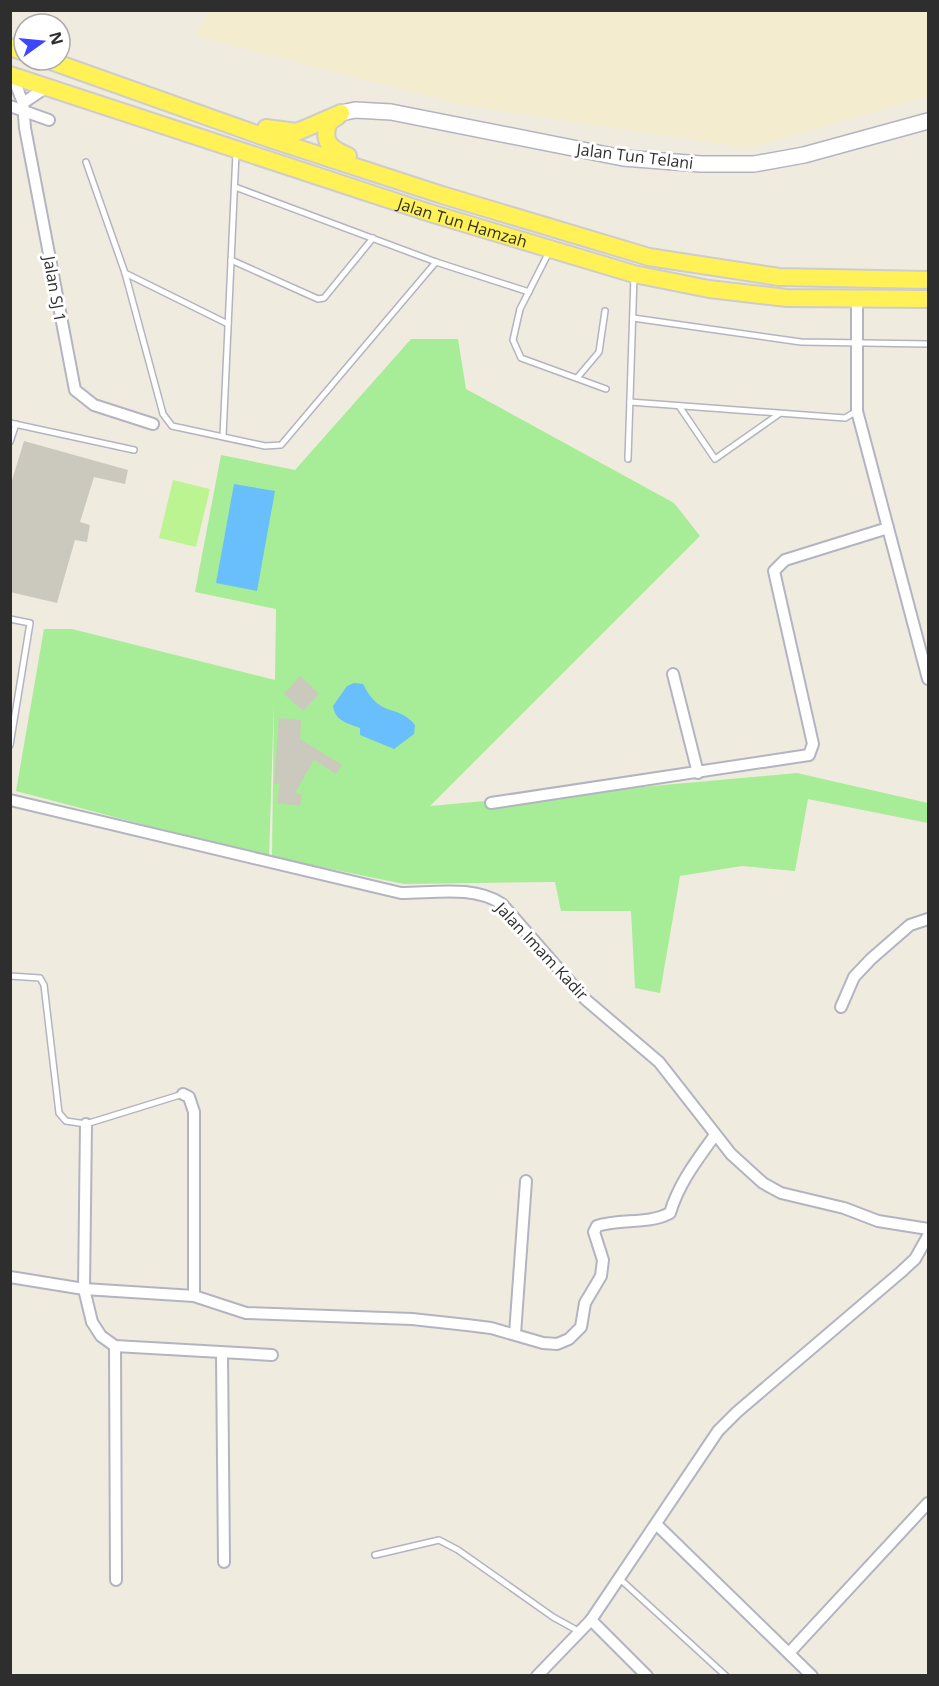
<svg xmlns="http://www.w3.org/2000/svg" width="939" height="1686" font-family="'Open Sans',sans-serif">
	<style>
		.education { fill: #f3ecce }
		.green { fill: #a7ec97 }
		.pitch { fill: #bcf492 }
		.water { fill: #69bffc }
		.building { fill: #cbc9be }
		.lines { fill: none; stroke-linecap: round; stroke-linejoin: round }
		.lane-casing { stroke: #b3b4c2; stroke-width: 8 }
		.street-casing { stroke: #b3b4c2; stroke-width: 14 }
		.secondary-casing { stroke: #b3b4c2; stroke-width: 18 }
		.primary-casing { stroke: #cdcdcd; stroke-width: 20 }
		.lane { stroke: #fff; stroke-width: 5 }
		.street { stroke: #fff; stroke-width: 10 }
		.secondary { stroke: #fff; stroke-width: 15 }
		.primary { stroke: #fff156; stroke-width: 16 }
		.labels { text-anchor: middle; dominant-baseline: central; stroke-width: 6; stroke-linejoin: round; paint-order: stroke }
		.street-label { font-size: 16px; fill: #2e2e2e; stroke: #fff }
	</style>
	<rect width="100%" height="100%" fill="#f0ebdf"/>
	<!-- education -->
	<polygon class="education" points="209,10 928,11 928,96 749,148 463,105 195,36"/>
	<!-- green -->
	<polygon class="green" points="411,339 458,339 466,389 674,503 700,536 430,806 797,773 928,803 928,823 808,799 795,871 742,866 680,876 660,993 635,988 631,911 561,911 555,882 404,884 272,857 274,701 269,858 16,791 44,629 72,629 275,680 276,609 195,592 221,455 295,470"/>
	<!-- pitch -->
	<polygon class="pitch" points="173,480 210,489 196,547 159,538"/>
	<!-- water -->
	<g class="water">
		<polygon points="234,484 275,491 257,591 216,583"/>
		<path d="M 354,683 L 363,684 C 381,720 398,703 415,725 L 414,734 L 394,749 L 360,735 L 360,728 C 347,723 335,721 333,706 L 347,686 Z"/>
	</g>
	<!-- building -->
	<g class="building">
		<polygon points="24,441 128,470 125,484 94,477 80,522 90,525 87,542 75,540 57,603 10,592 10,487"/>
		<polygon points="300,676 319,694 303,711 284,694"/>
		<polygon points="279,718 301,720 300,739 342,765 336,774 314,760 295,793 302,794 300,806 277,803 280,784 274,784"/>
	</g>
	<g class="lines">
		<!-- lane casing -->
		<g class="lane-casing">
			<g id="lane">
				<polyline points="86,162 125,273 163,414 172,426 265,446 281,445 436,262"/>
				<polyline points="235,187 436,262 529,292"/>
				<polyline points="549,252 520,309 513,340 521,358 606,389"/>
				<polyline points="231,260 318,299 324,298 373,238"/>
				<polyline points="125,273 228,324"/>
				<polyline points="633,318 801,342 928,344"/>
				<polyline points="577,378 599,352 605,311"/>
				<polyline points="630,402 845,418 857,411"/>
				<polyline points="679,406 715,459 779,414"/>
				<polyline points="10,423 134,450"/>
				<polyline points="223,436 236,153"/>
				<polyline points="10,442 16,424"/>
				<polyline points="628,459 634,276"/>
				<polyline points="10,619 30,623 10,745"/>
				<polyline points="10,976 40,978 44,985 59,1113 66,1121 86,1124 183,1094"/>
				<polyline points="375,1555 439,1540 458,1550 553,1617 580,1632"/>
				<polyline points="620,1579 726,1676"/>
			</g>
		</g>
		<!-- street casing -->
		<g class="street-casing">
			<g id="street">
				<polyline points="12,75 23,103 25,128 75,390 94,405 153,424"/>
				<polyline points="23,103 47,87"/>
				<polyline points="10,106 49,120"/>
				<polyline points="857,299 857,411 928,679"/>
				<polyline points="673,674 698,773"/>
				<path d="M 10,800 L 401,893 C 434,893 474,885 502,904 L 585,999 L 659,1062 L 731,1154 L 763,1183 L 781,1193 L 844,1208 L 878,1221 L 928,1229"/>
				<polyline points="491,803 809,755 813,744 774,571 785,560 888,528"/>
				<polyline points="841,1007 854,977 871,959 910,925 928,919"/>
				<polyline points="183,1094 189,1097 194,1112 194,1296"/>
				<polyline points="86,1124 84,1289 92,1322 101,1336 115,1346 272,1355"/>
				<path d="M 10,1277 L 84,1289 L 194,1296 L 246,1313 L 412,1319 L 467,1325 L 491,1328 L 543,1343 L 557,1344 L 569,1339 L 581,1327 L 585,1303 L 601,1276 L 603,1260 L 594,1232 L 597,1226 C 621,1218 647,1225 670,1213 C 679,1183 697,1160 715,1135"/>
				<polyline points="515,1334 526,1181"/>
				<polyline points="115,1346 116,1580"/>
				<polyline points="222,1354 224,1562"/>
				<polyline points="657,1525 812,1676"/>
				<polyline points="591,1620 647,1676"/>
				<polyline points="789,1653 928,1503"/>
				<polyline points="537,1676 591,1620 718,1431 737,1412 901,1272 915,1259 928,1236"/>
			</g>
		</g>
		<!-- secondary casing -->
		<g class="secondary-casing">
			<polyline id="secondary" points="341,113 355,110 391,112 623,158 701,164 754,164 804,155 928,121"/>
		</g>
		<!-- primary casing -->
		<g class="primary-casing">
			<g id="primary">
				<polyline points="10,47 24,52"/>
				<polyline points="48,60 273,140 442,195 649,257 779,277 928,280"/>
				<path id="s1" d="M 10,75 L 430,213 L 634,274 L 709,289 L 787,298 L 928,299"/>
				<path d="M 338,116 L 329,122 C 321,142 331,149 348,156"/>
				<polyline points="266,128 297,132 341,113"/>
			</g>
		</g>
		<!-- lane -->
		<use href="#lane" class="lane"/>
		<!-- street -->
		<use href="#street" class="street"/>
		<!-- secondary -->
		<use href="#secondary" class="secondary"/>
		<!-- primary -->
		<use href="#primary" class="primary"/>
	</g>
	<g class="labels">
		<!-- street labels -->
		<g class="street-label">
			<text transform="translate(635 156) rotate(7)">Jalan Tun Telani</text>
			<text stroke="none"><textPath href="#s1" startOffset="476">Jalan Tun Hamzah</textPath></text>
			<text transform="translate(55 289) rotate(80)">Jalan SJ 1</text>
			<text transform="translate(542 951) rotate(47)">Jalan Imam Kadir</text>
		</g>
	</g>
	<!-- border -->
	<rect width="939" height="1686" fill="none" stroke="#2e2e2e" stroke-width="24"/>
	<!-- north arrow -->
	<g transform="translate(42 42) rotate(75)"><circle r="28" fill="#ffffff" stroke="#ababab" stroke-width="1.5"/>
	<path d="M0-4.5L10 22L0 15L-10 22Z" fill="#3e45ff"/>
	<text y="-9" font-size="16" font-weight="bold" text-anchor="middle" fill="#2e2e2e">N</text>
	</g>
</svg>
